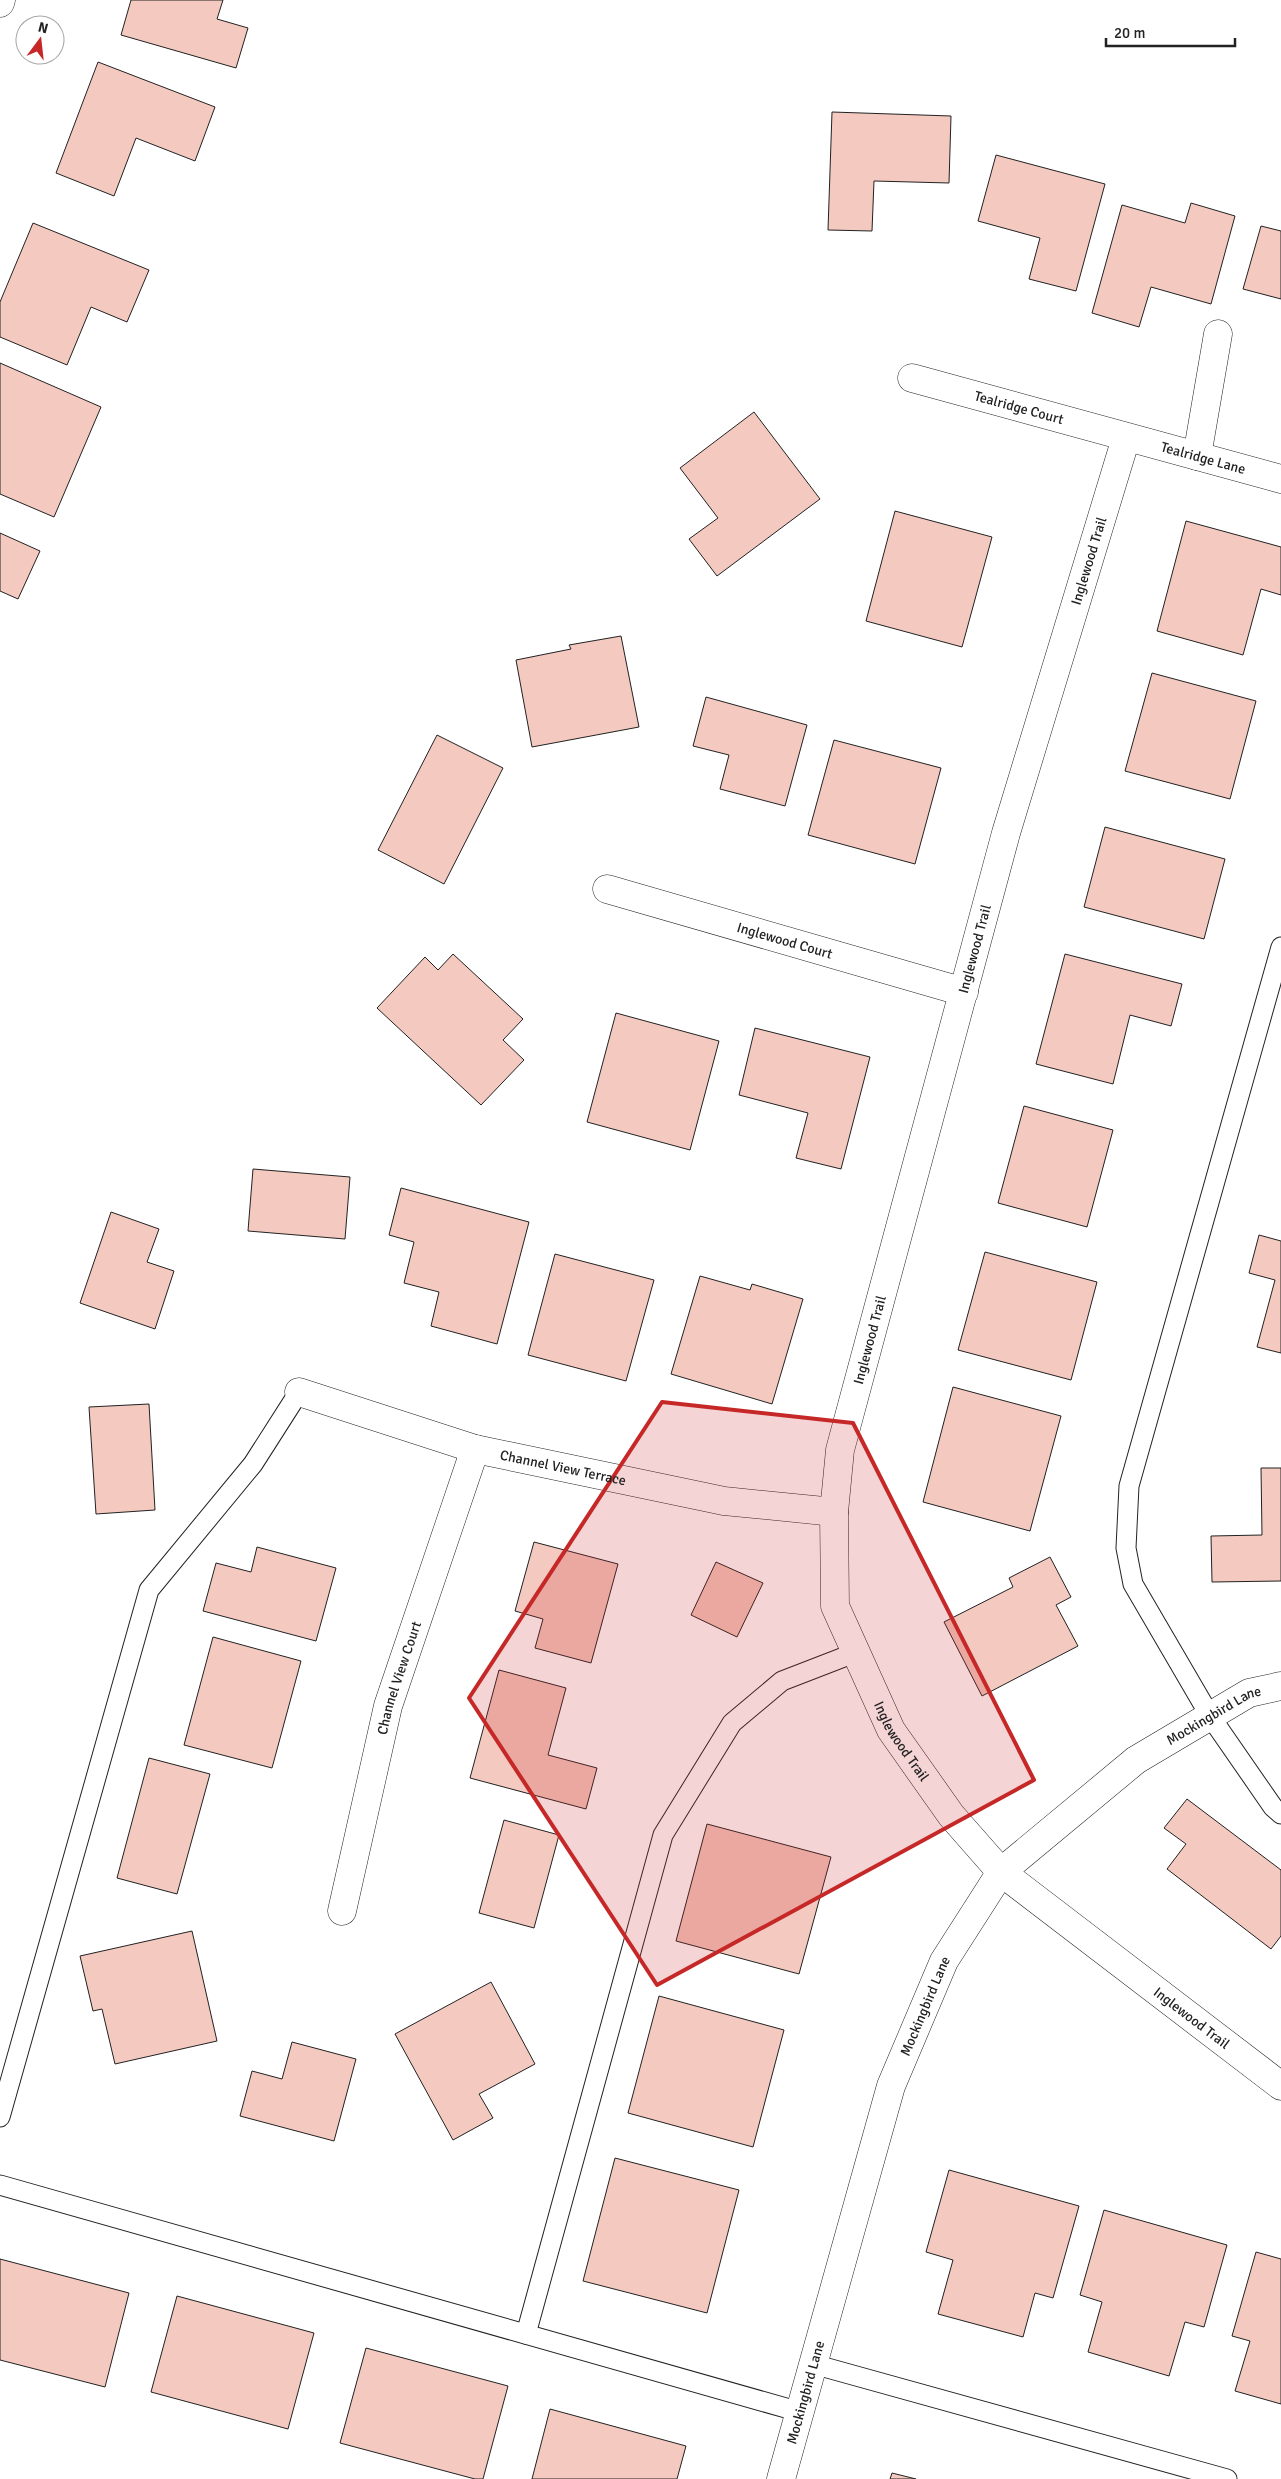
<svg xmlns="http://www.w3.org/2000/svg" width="1281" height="2479" font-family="Signika,sans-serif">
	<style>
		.building { fill: #f3c9c0; stroke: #222 }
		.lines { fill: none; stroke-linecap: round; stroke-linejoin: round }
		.lane-casing { stroke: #222; stroke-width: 21 }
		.street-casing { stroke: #222; stroke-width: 29 }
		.secondary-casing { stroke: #222; stroke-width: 29 }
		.lane { stroke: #fff; stroke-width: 19 }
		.street { stroke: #fff; stroke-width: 28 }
		.secondary { stroke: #fff; stroke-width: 28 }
		.marked { fill: #c62828; fill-opacity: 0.2; stroke: #c62828; stroke-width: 4; stroke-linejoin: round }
		.labels { text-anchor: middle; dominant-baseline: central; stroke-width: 4; stroke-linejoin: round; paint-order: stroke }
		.street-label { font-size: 14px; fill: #222; stroke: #fff }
	</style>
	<rect width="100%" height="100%" fill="#fff"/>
	<!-- building -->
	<g class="building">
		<polygon points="131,0 223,0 217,19 248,28 236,68 121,35"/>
		<polygon points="98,62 215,107 195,161 136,138 114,196 56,173"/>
		<polygon points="832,112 951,116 949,183 874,181 872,231 828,230"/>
		<polygon points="996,155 1105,184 1076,291 1029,279 1040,238 978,221"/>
		<polygon points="1191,203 1235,216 1211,304 1151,287 1139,327 1092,313 1122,205 1185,223"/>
		<polygon points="33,223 149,270 127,322 91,307 67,365 0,337 0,302"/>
		<polygon points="1261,226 1281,231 1281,299 1243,289"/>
		<polygon points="0,363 101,407 54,517 0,494"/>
		<polygon points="754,412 820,499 717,576 689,539 718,518 680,468"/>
		<polygon points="895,511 992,537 962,647 866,621"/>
		<polygon points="1186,521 1281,547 1281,595 1261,589 1243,655 1157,631"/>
		<polygon points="0,533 40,551 18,599 0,591"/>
		<polygon points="621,636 639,727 532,747 516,660 571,649 569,645"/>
		<polygon points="1152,673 1256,701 1230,799 1125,771"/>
		<polygon points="706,697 807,725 785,806 720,789 729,755 693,746"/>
		<polygon points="437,735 503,768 444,884 378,850"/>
		<polygon points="834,740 941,768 915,864 808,835"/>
		<polygon points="1105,827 1225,859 1204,939 1084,907"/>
		<polygon points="453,954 523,1019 503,1040 524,1060 481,1105 377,1008 425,957 438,970"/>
		<polygon points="1065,954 1182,984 1171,1026 1130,1015 1113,1084 1036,1064"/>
		<polygon points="616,1013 719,1041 690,1150 587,1122"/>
		<polygon points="755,1028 870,1057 841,1169 796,1158 808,1113 739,1095"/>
		<polygon points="1024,1106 1113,1130 1087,1227 998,1203"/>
		<polygon points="253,1169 350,1177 345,1239 248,1231"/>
		<polygon points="401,1188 529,1222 497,1344 431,1326 439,1292 404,1283 414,1242 389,1235"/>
		<polygon points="111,1212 159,1229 147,1262 174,1271 155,1329 80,1303"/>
		<polygon points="1259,1235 1281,1241 1281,1353 1257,1347 1275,1280 1249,1273"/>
		<polygon points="985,1252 1097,1282 1071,1380 958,1350"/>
		<polygon points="555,1254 654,1280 626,1381 528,1355"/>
		<polygon points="700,1276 750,1290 752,1284 803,1299 772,1404 671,1374"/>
		<polygon points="953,1387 1061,1416 1030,1531 923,1502"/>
		<polygon points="149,1404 155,1510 96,1514 89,1407"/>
		<polygon points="1261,1468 1281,1468 1281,1581 1212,1582 1211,1536 1262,1535"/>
		<polygon points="534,1542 618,1564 591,1663 535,1648 543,1619 515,1611"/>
		<polygon points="257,1547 336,1568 316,1641 203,1611 216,1563 251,1572"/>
		<polygon points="1050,1557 1071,1597 1056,1605 1078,1646 982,1696 944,1622 1013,1587 1009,1578"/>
		<polygon points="716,1562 763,1583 737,1637 691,1615"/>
		<polygon points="213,1637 301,1661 272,1768 184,1745"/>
		<polygon points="499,1670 566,1688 548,1755 597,1768 586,1809 470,1778"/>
		<polygon points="149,1758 210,1774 177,1894 117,1878"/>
		<polygon points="1187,1799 1281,1870 1281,1936 1271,1949 1167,1869 1186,1844 1164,1828"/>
		<polygon points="504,1820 559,1835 534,1928 479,1913"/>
		<polygon points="707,1824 831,1857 799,1974 676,1941"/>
		<polygon points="192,1931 217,2041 115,2064 102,2009 93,2011 80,1956"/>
		<polygon points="491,1982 535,2064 479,2094 493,2118 453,2140 395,2034"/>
		<polygon points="659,1996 784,2030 753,2147 628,2113"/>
		<polygon points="292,2042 356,2059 334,2141 240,2116 252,2071 282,2079"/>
		<polygon points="615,2158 739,2190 707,2313 583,2281"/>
		<polygon points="949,2170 1079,2206 1053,2298 1035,2293 1023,2337 938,2314 953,2260 926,2252"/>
		<polygon points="1104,2210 1227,2245 1204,2327 1185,2322 1169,2376 1088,2352 1102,2302 1080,2295"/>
		<polygon points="1256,2252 1281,2259 1281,2404 1235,2391 1250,2341 1232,2336"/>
		<polygon points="0,2259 129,2293 105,2387 0,2360"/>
		<polygon points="177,2296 314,2333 288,2429 151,2392"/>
		<polygon points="366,2348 508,2386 483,2479 475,2479 340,2443"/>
		<polygon points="550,2409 686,2446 677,2479 532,2479"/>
		<polygon points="892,2473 916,2479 890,2479"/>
	</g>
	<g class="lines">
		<!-- lane casing -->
		<g class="lane-casing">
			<g id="lane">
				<polyline points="1281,947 1129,1486 1126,1548 1133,1584 1210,1716 1273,1807 1281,1814"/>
				<polyline points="0,2117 149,1590 253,1464 299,1392"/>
				<polyline points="0,2185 800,2412"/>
				<polyline points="526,2334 663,1835 732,1723 782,1681 857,1652"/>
				<polyline points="813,2364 1227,2479"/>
			</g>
		</g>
		<!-- street casing -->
		<g class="street-casing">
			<g id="street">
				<path id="s1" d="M 912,378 L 1281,479"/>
				<path id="s2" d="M 1126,438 L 1006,833 L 840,1450 L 834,1512 L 835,1606 L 891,1730 L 951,1815 L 1001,1872 L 1281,2086"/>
				<polyline points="1197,456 1218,334"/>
				<path id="s3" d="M 607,889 L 964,992"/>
				<path id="s4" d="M 299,1392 L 475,1449 L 724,1501 L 834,1512"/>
				<path id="s5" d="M 342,1911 L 388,1706 L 475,1449"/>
			</g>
		</g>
		<!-- secondary casing -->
		<g class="secondary-casing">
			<g id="secondary">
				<polyline points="0,3 1,0"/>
				<path id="s6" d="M 781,2479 L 891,2086 L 944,1961 L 1001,1872 L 1136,1760 L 1249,1693 L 1281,1686"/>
			</g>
		</g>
		<!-- lane -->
		<use href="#lane" class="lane"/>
		<!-- street -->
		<use href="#street" class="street"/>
		<!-- secondary -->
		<use href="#secondary" class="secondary"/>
	</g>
	<!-- marked area -->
	<path class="marked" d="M 662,1402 L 853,1423 L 1034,1780 L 657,1985 L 469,1698 Z"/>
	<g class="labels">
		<!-- street labels -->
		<g class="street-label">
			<text stroke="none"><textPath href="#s1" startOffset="111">Tealridge Court</textPath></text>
			<text stroke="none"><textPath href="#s1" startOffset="302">Tealridge Lane</textPath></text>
			<text transform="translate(1089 561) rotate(-73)">Inglewood Trail</text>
			<text stroke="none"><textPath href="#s3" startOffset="185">Inglewood Court</textPath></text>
			<text transform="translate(975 949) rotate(-75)">Inglewood Trail</text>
			<text transform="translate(870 1340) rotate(-75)">Inglewood Trail</text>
			<text stroke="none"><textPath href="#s4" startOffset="275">Channel View Terrace</textPath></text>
			<text stroke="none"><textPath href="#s5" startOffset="240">Channel View Court</textPath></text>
			<text stroke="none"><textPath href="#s6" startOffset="915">Mockingbird Lane</textPath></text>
			<text stroke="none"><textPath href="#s2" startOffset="1359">Inglewood Trail</textPath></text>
			<text stroke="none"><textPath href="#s6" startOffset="495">Mockingbird Lane</textPath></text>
			<text stroke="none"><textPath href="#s2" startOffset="1764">Inglewood Trail</textPath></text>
			<text stroke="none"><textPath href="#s6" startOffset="90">Mockingbird Lane</textPath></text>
		</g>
	</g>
	<!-- north arrow -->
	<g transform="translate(40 40) rotate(15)"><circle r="24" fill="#ffffff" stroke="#a7a7a7"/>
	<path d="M0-4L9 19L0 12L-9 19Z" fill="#c62828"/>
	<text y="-8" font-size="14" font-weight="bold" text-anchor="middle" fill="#222222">N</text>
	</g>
	<!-- scale -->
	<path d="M1106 38v8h129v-8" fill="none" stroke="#222222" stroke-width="2.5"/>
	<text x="1114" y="38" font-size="15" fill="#222222" stroke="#ffffff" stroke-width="4" paint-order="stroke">20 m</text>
</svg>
